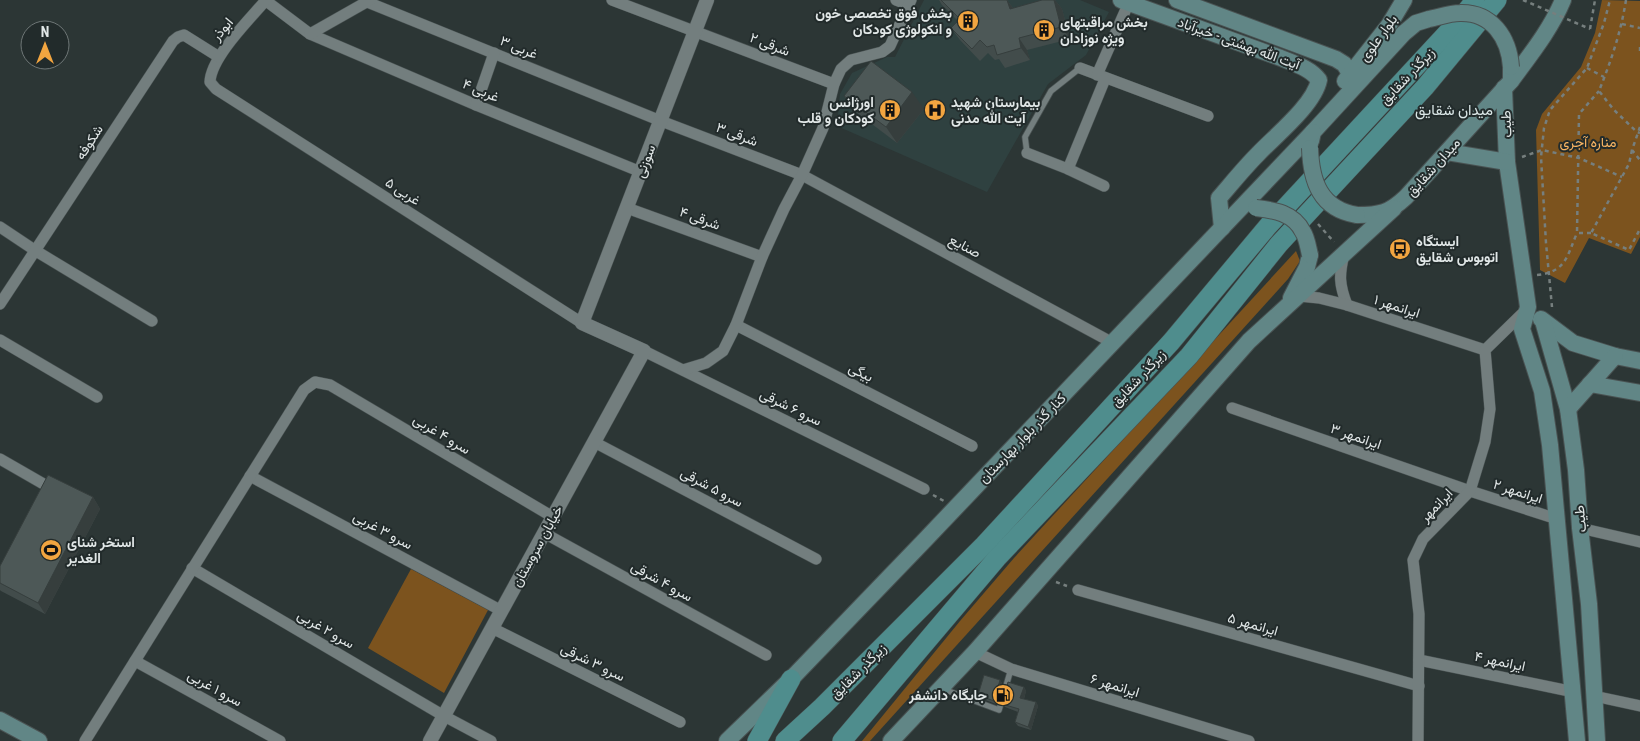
<svg xmlns="http://www.w3.org/2000/svg" width="1640" height="741" font-family="'Roboto Condensed',Vazirmatn,sans-serif">
	<style>
		.built { fill: #2f4140 }
		.green { fill: #7c531e }
		.lines { fill: none; stroke-linecap: round; stroke-linejoin: round }
		.service-casing { stroke: #495252; stroke-width: 7 }
		.minor-casing { stroke: #495252; stroke-width: 12 }
		.tertiary-casing { stroke: #495252; stroke-width: 15 }
		.secondary-casing { stroke: #495252; stroke-width: 18 }
		.primary-casing { stroke: #495252; stroke-width: 20 }
		.path { stroke: #767f7e; stroke-width: 2.5; stroke-dasharray: 4 4; stroke-linecap: butt }
		.service { stroke: #737e7e; stroke-width: 5.5 }
		.minor { stroke: #737e7e; stroke-width: 11 }
		.tertiary { stroke: #737e7e; stroke-width: 14 }
		.secondary { stroke: #618686; stroke-width: 16 }
		.primary { stroke: #4f8d8d; stroke-width: 19 }
		.secondary-bridge-casing { stroke: #495252; stroke-width: 18; stroke-linecap: butt }
		.path-bridge { stroke: #767f7e; stroke-width: 2.5; stroke-dasharray: 4 4; stroke-linecap: butt }
		.secondary-bridge { stroke: #618686; stroke-width: 16 }
		.wall { fill: #424c4b }
		.shaded-wall { fill: #363e3d }
		.building { fill: #4d5857; stroke: #363e3d }
		.labels { text-anchor: middle; dominant-baseline: central; stroke-width: 4; stroke-linejoin: round; paint-order: stroke }
		.poi-label { font-size: 14px; font-weight: bold; fill: #e1e7e7; stroke: #222b2b; text-anchor: start }
		.street-label { font-size: 14px; fill: #e1e7e7; stroke: #222b2b }
		.park-label { font-size: 14px; fill: #f9b563; stroke: #222b2b }
		.neighbourhood-label { font-size: 15px; fill: #dbe7e7; stroke: #222b2b }
	</style>
	<rect width="100%" height="100%" fill="#2c3635"/>
	<!-- built -->
	<polygon class="built" points="924,0 1080,0 1109,12 1086,55 1048,84 987,192 837,126 840,94 852,73 887,57 895,57"/>
	<!-- green -->
	<g class="green">
		<polygon points="1602,0 1640,1 1640,237 1631,254 1589,238 1565,283 1540,270 1536,130 1542,114 1581,67 1595,33"/>
		<polygon points="1296,251 1300,261 1288,279 870,741 862,741 960,621 1014,558"/>
		<polygon points="411,569 488,610 444,693 368,648"/>
	</g>
	<g class="lines">
		<!-- service casing -->
		<g class="service-casing">
			<g id="service">
				<polyline points="1027,153 1025,137 1051,91 1080,68"/>
				<polyline points="943,689 999,710 1011,669"/>
			</g>
		</g>
		<!-- minor casing -->
		<g class="minor-casing">
			<g id="minor">
				<polyline points="265,0 310,34 476,105 641,172"/>
				<path d="M 266,0 C 250,19 211,57 210,82 L 216,89 L 582,323"/>
				<polyline points="612,0 834,84"/>
				<polyline points="896,0 909,5"/>
				<polyline points="367,2 661,121 802,175 1113,343"/>
				<polyline points="310,34 370,0"/>
				<polyline points="1080,68 1208,116"/>
				<polyline points="1097,75 1130,0"/>
				<polyline points="476,105 494,53"/>
				<polyline points="1027,153 1068,169 1104,186"/>
				<polyline points="1068,169 1105,79"/>
				<polyline points="627,208 762,257"/>
				<polyline points="0,227 36,251 152,321"/>
				<path d="M 1344,254 C 1339,275 1339,284 1347,305"/>
				<polyline points="1299,296 1319,298 1347,305 1485,350"/>
				<polyline points="0,304 173,41 178,37 184,35 219,57"/>
				<polyline points="736,325 972,446"/>
				<polyline points="0,340 97,397"/>
				<polyline points="644,351 924,489"/>
				<polyline points="683,370 706,363 723,351 736,325 762,257 784,209 802,175 823,128 834,84 841,69 851,60 882,52 890,46 911,0"/>
				<polyline points="1232,408 1470,491 1557,519"/>
				<polyline points="594,442 816,559"/>
				<polyline points="0,459 47,486"/>
				<polyline points="250,476 502,611"/>
				<polyline points="1580,528 1640,542"/>
				<polyline points="544,533 766,655"/>
				<polyline points="192,568 444,716 491,741"/>
				<polyline points="1078,590 1419,686"/>
				<polyline points="492,628 680,722"/>
				<polyline points="975,652 1011,669 1249,741"/>
				<polyline points="1419,660 1574,692"/>
				<polyline points="135,661 280,741"/>
				<polyline points="1594,696 1640,706"/>
				<polyline points="85,741 304,390 315,382 330,385 553,517"/>
				<polyline points="1418,741 1419,614 1413,560 1423,539 1470,491 1485,442 1490,409 1485,350 1527,309"/>
			</g>
		</g>
		<!-- tertiary casing -->
		<g class="tertiary-casing">
			<polyline id="tertiary" points="430,741 644,351 582,323 707,0"/>
		</g>
		<!-- secondary casing -->
		<g class="secondary-casing">
			<g id="secondary">
				<path d="M 1121,0 L 1281,58 C 1295,64 1310,68 1319,80 C 1314,105 1275,136 1258,154 C 1244,168 1232,183 1219,198 L 1222,228"/>
				<polyline points="1177,0 1336,59 1344,64 1351,75"/>
				<polyline points="1345,81 1389,25 1404,0"/>
				<path d="M 1511,81 C 1530,55 1551,29 1563,0"/>
				<polyline points="1504,88 1507,162 1528,307 1522,329 1542,391 1550,445 1577,741"/>
				<polyline points="1311,141 1313,132 1404,33 1416,23 1429,19"/>
				<polyline points="1447,152 1507,162"/>
				<path d="M 1357,215 C 1380,215 1389,213 1406,197 L 1511,81 L 1511,67"/>
				<polyline points="1291,298 1307,267 1310,255"/>
				<polyline points="1541,319 1573,343 1615,356 1640,361"/>
				<polyline points="1543,321 1568,409 1576,470 1580,528 1589,604 1597,741"/>
				<polyline points="1590,384 1640,393"/>
				<polyline points="1568,409 1615,356"/>
				<polyline points="0,720 39,741"/>
				<polyline points="727,741 791,679 923,542 1313,132"/>
				<polyline points="891,741 975,652 1249,341 1394,208"/>
			</g>
		</g>
		<!-- primary casing -->
		<g class="primary-casing">
			<g id="primary">
				<polyline points="757,741 791,679"/>
				<polyline points="785,741 822,707 984,545 1171,342 1268,226 1461,18 1475,0"/>
				<polyline points="842,741 997,558 1189,356 1279,244 1425,87 1497,0"/>
			</g>
		</g>
		<!-- path -->
		<g class="path">
			<path d="M 1626,0 C 1621,32 1611,61 1599,91 L 1614,110 L 1637,132 L 1640,133"/>
			<polyline points="1622,24 1640,28"/>
			<polyline points="1590,29 1595,0"/>
			<polyline points="1640,47 1640,55"/>
			<polyline points="1587,68 1604,77"/>
			<polyline points="1640,127 1632,150 1640,160"/>
			<polyline points="1632,150 1629,164 1591,233 1629,250 1640,229"/>
			<polyline points="1522,157 1542,150 1579,158 1622,177"/>
			<polyline points="1318,224 1334,242"/>
			<polyline points="1591,233 1577,233 1579,114 1599,91"/>
			<path d="M 1537,275 C 1566,272 1567,256 1577,233"/>
			<polyline points="1552,307 1546,243 1541,157 1544,128 1550,110 1587,68 1604,23 1610,0"/>
			<polyline points="933,495 944,501"/>
			<polyline points="1056,582 1067,586"/>
		</g>
		<!-- service -->
		<use href="#service" class="service"/>
		<!-- minor -->
		<use href="#minor" class="minor"/>
		<!-- tertiary -->
		<use href="#tertiary" class="tertiary"/>
		<!-- secondary -->
		<use href="#secondary" class="secondary"/>
		<!-- primary -->
		<use href="#primary" class="primary"/>
		<!-- secondary-bridge casing -->
		<g class="secondary-bridge-casing">
			<g id="secondary-bridge">
				<path d="M 1429,19 C 1439,17 1450,13 1460,13 C 1492,12 1509,38 1511,67"/>
				<path d="M 1310,148 C 1311,181 1320,209 1357,215"/>
				<path d="M 1256,208 C 1274,210 1294,213 1303,232 C 1307,238 1308,247 1310,255"/>
			</g>
		</g>
		<!-- path-bridge -->
		<polyline class="path-bridge" points="1523,0 1590,29"/>
		<!-- secondary-bridge -->
		<use href="#secondary-bridge" class="secondary-bridge"/>
	</g>
	<!-- wall -->
	<g class="wall">
		<polygon points="939,0 1007,0 1013,8 1055,0 1062,9 1070,39 1027,50 1030,60 1005,68 999,59 995,60 988,53 980,61 960,40 951,28 958,21 942,5"/>
		<polygon points="844,96 924,109 897,143 856,112"/>
		<polygon points="93,497 100,509 45,614 1,591 0,590 0,566"/>
		<polygon points="1000,680 1002,683 996,704 980,698 978,695"/>
		<polygon points="1024,687 1026,691 1024,699 1036,702 1038,706 1031,730 1018,726 1015,722 1018,712 1005,707 1002,704"/>
	</g>
	<!-- shaded-wall -->
	<g class="shaded-wall">
		<polygon points="1007,0 1015,11 1010,9"/>
		<polygon points="1054,0 1055,0 1062,9 1070,39 1061,27"/>
		<polygon points="1019,38 1027,50 1030,60 1021,48"/>
		<polygon points="912,92 924,109 897,143 886,127"/>
		<polygon points="93,497 100,509 45,614 38,603"/>
		<polygon points="1000,680 1002,683 996,704 994,701"/>
		<polygon points="1024,687 1026,691 1023,702 1020,698"/>
		<polygon points="1036,702 1038,706 1031,730 1028,727"/>
	</g>
	<!-- building -->
	<g class="building">
		<polygon points="941,0 1007,0 1010,9 1042,0 1054,0 1061,27 1019,38 1021,48 997,55 994,45 987,47 980,40 972,49 951,28 960,19"/>
		<polygon points="871,61 912,92 886,127 844,96"/>
		<polygon points="48,475 93,497 38,603 0,583 0,566"/>
		<polygon points="984,675 1000,680 994,701 978,695"/>
		<polygon points="1008,682 1024,687 1020,698 1036,702 1028,727 1015,722 1019,709 1002,704"/>
	</g>
	<!-- icons -->
	<defs>
		<g id="building-disc" transform="scale(1.125)"><circle r="9.5" fill="#f2a540" stroke="#222b2b"/><path d="M-4-6H4V6H1V3H-1V6H-4ZM-2.5-4.3h1.7v1.8h-1.7ZM.8-4.3h1.7v1.8H.8ZM-2.5-1h1.7V.8h-1.7ZM.8-1h1.7V.8H.8Z" fill="#111"/></g>
		<g id="hospital-disc" transform="scale(1.125)"><circle r="9.5" fill="#f2a540" stroke="#222b2b"/><path d="M-5-5h3v3.5h4V-5h3V5h-3V1.5h-4V5h-3Z" fill="#111"/></g>
		<g id="bus-disc" transform="scale(1.125)"><circle r="9.5" fill="#f2a540" stroke="#222b2b"/><path d="M-5-6H5V4H4V6H2V4H-2V6H-4V4H-5ZM-3.5-4V0h7V-4ZM-3.5 1.2v1.5H-2V1.2ZM2 1.2v1.5H3.5V1.2Z" fill="#111"/></g>
		<g id="stadium-disc" transform="scale(1.125)"><circle r="9.5" fill="#f2a540" stroke="#222b2b"/><path d="M0-5a6.5 5 0 1 0 0 10a6.5 5 0 1 0 0-10ZM-3.5-1.8h7v3.6h-7Z" fill="#111"/></g>
		<g id="fuel-disc" transform="scale(1.125)"><circle r="9.5" fill="#f2a540" stroke="#222b2b"/><path d="M-5.5-6h7V0h2V4h1.3V-2.5L3-4.5l.8-.8L6-3V5H2.5V1h-1V6h-7ZM-4.2-4.7v3.2H.2V-4.7Z" fill="#111"/></g>
	</defs>
	<g fill-rule="evenodd">
		<use href="#building-disc" x="968" y="21"/>
		<use href="#building-disc" x="1044" y="30"/>
		<use href="#building-disc" x="890" y="110"/>
		<use href="#hospital-disc" x="935" y="110"/>
		<use href="#bus-disc" x="1400" y="249"/>
		<use href="#stadium-disc" x="51" y="550"/>
		<use href="#fuel-disc" x="1003" y="695"/>
	</g>
	<g class="labels">
		<!-- poi labels -->
		<g class="poi-label">
			<text x="952" y="13" text-anchor="end">بخش فوق تخصصی خون<tspan x="952" dy="16">و انکولوژی کودکان</tspan></text>
			<text x="1060" y="22">بخش مراقبتهای<tspan x="1060" dy="16">ویژه نوزادان</tspan></text>
			<text x="874" y="102" text-anchor="end">اورژانس<tspan x="874" dy="16">کودکان و قلب</tspan></text>
			<text x="951" y="102">بیمارستان شهید<tspan x="951" dy="16">آیت الله مدنی</tspan></text>
			<text x="1416" y="241">ایستگاه<tspan x="1416" dy="16">اتوبوس شقایق</tspan></text>
			<text x="67" y="542">استخر شنای<tspan x="67" dy="16">الغدیر</tspan></text>
			<text x="987" y="695" text-anchor="end">جایگاه دانشفر</text>
		</g>
		<!-- street labels -->
		<g class="street-label">
			<text transform="translate(222 29) rotate(-50)">ابوذر</text>
			<text transform="translate(1378 38) rotate(-54)">بلوار علوی</text>
			<text transform="translate(1239 43) rotate(20)">آیت الله بهشتی - خیرآباد</text>
			<text transform="translate(770 44) rotate(21)">شرقی ۲</text>
			<text transform="translate(519 47) rotate(22)">غربی ۳</text>
			<text transform="translate(1407 76) rotate(-47)">زیرگذر شقایق</text>
			<text transform="translate(481 90) rotate(23)">غربی ۴</text>
			<text transform="translate(1506 124) rotate(-92)">طیب</text>
			<text transform="translate(737 134) rotate(21)">شرقی ۳</text>
			<text transform="translate(89 142) rotate(-57)">شکوفه</text>
			<text transform="translate(645 161) rotate(-69)">سوزنی</text>
			<text transform="translate(1433 167) rotate(-48)">میدان شقایق</text>
			<text transform="translate(403 191) rotate(33)">غربی ۵</text>
			<text transform="translate(700 218) rotate(20)">شرقی ۴</text>
			<text transform="translate(965 246) rotate(28)">صنایع</text>
			<text transform="translate(1397 306) rotate(18)">ایرانمهر ۱</text>
			<text transform="translate(861 372) rotate(27)">بیگی</text>
			<text transform="translate(1138 378) rotate(-47)">زیرگذر شقایق</text>
			<text transform="translate(791 407) rotate(26)">سرو ۶ شرقی</text>
			<text transform="translate(442 434) rotate(31)">سرو ۴ غربی</text>
			<text transform="translate(1356 436) rotate(19)">ایرانمهر ۳</text>
			<text transform="translate(1022 438) rotate(-46)">کنار گذر بلوار بهارستان</text>
			<text transform="translate(712 487) rotate(28)">سرو ۵ شرقی</text>
			<text transform="translate(1518 491) rotate(18)">ایرانمهر ۲</text>
			<text transform="translate(1436 505) rotate(-46)">ایرانمهر</text>
			<text transform="translate(1580 519) rotate(-95)">طیب</text>
			<text transform="translate(383 530) rotate(28)">سرو ۳ غربی</text>
			<text transform="translate(537 546) rotate(-61)">خیابان سروستان</text>
			<text transform="translate(662 581) rotate(29)">سرو ۴ شرقی</text>
			<text transform="translate(1253 624) rotate(16)">ایرانمهر ۵</text>
			<text transform="translate(326 629) rotate(30)">سرو ۲ غربی</text>
			<text transform="translate(1500 661) rotate(12)">ایرانمهر ۴</text>
			<text transform="translate(593 662) rotate(26)">سرو ۳ شرقی</text>
			<text transform="translate(858 671) rotate(-45)">زیرگذر شقایق</text>
			<text transform="translate(1115 685) rotate(17)">ایرانمهر ۶</text>
			<text transform="translate(215 688) rotate(29)">سرو ۱ غربی</text>
		</g>
		<!-- park labels -->
		<g class="park-label">
			<text x="1588" y="142">مناره آجری</text>
		</g>
		<!-- neighbourhood labels -->
		<g class="neighbourhood-label">
			<text x="1454" y="110">میدان شقایق</text>
		</g>
	</g>
	<!-- north arrow -->
	<g transform="translate(45 45)"><circle r="24" fill="#222b2b" stroke="#6e7676"/>
	<path d="M0-4L9 19L0 12L-9 19Z" fill="#f2a540"/>
	<text y="-8" font-size="14" font-weight="bold" text-anchor="middle" fill="#e1e7e7">N</text>
	</g>
</svg>
